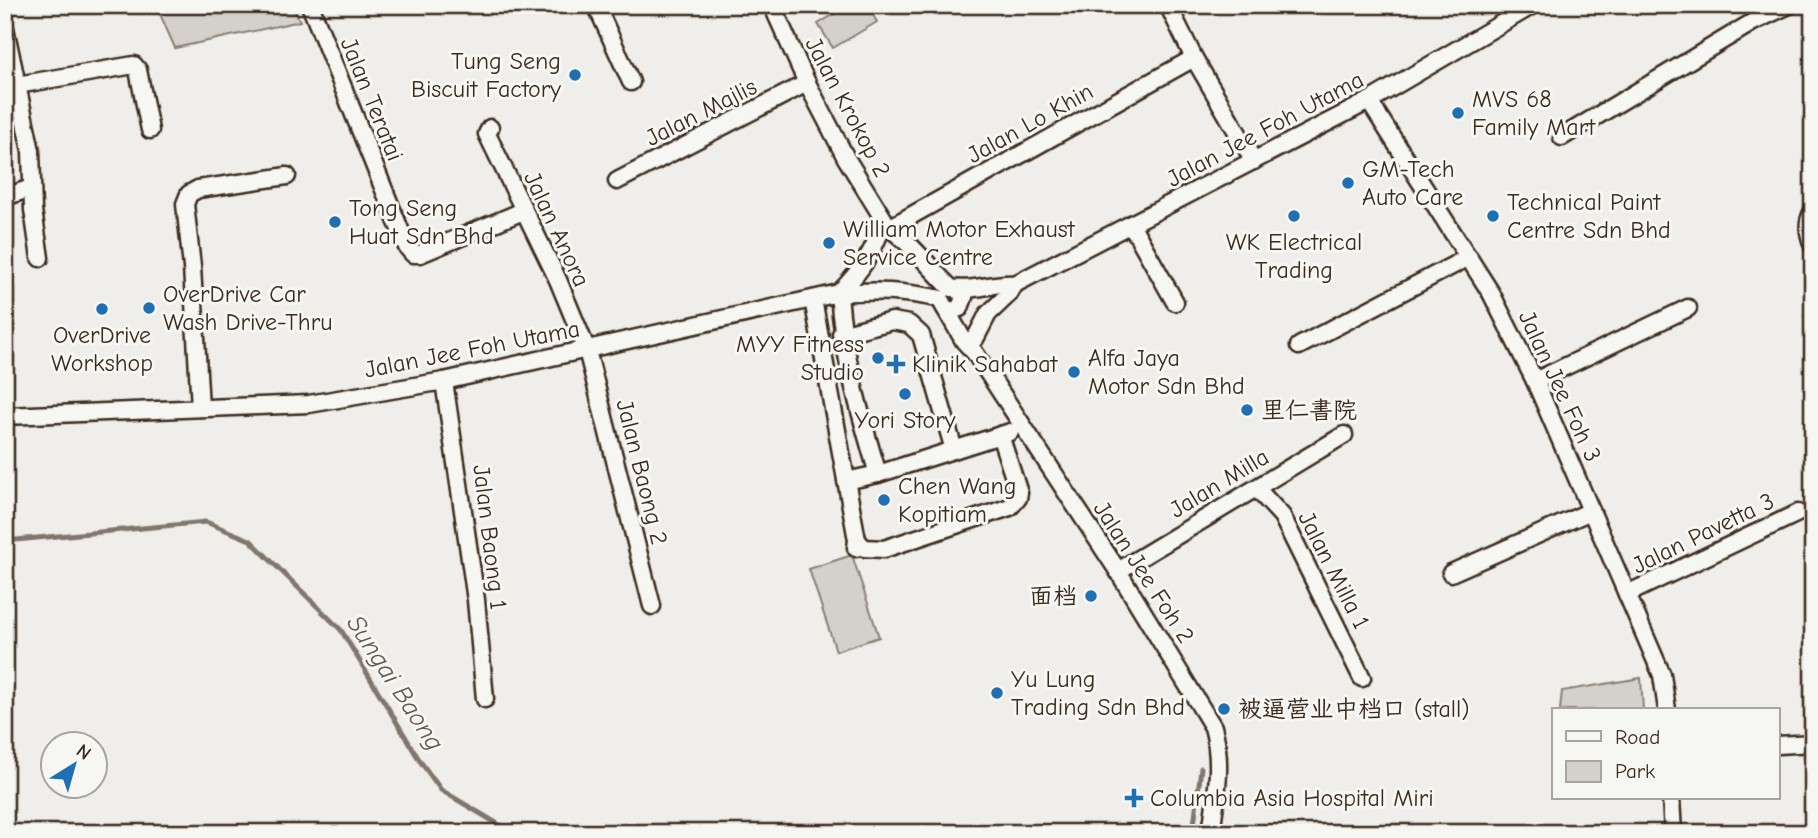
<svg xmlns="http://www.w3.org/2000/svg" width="1818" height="838" font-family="'Comic Neue','LXGW WenKai TC',sans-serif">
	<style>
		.green { fill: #d4d1cc; stroke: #887e75; stroke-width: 2 }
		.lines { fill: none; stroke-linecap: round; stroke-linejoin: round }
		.stream { stroke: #81766d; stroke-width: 5 }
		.minor-casing { stroke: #3b2a1e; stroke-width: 21 }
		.minor { stroke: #f6f6f2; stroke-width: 16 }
		.poi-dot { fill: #1f6fb2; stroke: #f6f6f2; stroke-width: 2.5 }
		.labels { text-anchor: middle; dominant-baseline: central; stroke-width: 6; stroke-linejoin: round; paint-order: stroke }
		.poi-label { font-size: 24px; fill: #3b2a1e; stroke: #f6f6f2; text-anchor: start }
		.street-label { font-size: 24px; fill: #3b2a1e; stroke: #f6f6f2 }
		.water-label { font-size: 26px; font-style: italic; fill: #64564c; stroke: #f6f6f2 }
	</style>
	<rect width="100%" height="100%" fill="#efeeea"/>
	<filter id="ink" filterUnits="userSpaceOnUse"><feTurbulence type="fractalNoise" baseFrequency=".0143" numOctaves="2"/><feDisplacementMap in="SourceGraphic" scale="14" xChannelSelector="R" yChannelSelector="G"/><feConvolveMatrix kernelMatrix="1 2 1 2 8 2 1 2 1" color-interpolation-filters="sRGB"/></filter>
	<g filter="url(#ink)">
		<!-- green -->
		<g class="green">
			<polygon points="156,5 292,5 300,21 175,48"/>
			<polygon points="849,5 867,5 877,22 833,48 818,24"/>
			<polygon points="852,555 879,637 836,651 809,569"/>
			<polygon points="1641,678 1643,710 1560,710 1562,691"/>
		</g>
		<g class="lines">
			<!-- stream -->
			<g class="stream">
				<polyline points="5,541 206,522 250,540 341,630 420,761 441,790 513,833"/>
				<polyline points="1193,833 1201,768"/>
			</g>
			<!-- minor casing -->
			<g class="minor-casing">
				<g id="minor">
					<polyline points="310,5 407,247 413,254 420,254 523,211"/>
					<polyline points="596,5 631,82"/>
					<path d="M 772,5 L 807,83 L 846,158 L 889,228 C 910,241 932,271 951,288 C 973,292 994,282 1015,284"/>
					<polyline points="1168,5 1194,58 1254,161"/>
					<polyline points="5,28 31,151 33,210 40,258"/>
					<polyline points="17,85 134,65 138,70 150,130"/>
					<polyline points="1369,101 1491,293 1535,381 1662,675 1667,710"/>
					<polyline points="490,128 487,134 558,280 587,350 652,606"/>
					<polyline points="1562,137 1753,22 1789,5"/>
					<polyline points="617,181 807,83"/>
					<polyline points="5,197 31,188"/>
					<path d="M 1813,211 C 1806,223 1808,233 1813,246"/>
					<polyline points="1131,224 1175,302"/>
					<polyline points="889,228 1194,58"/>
					<polyline points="1015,284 1369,101 1533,5"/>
					<polyline points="813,299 857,540 856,548"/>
					<polyline points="942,303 945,308 951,311 960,308 964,297 958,289"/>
					<path d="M 945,308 L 964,341 L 975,353 L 1118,571 L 1213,727 C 1223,764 1216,795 1211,833"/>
					<polyline points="841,334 892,321 909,324 921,335 954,450"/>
					<polyline points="975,339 988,314 1009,294 1015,284"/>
					<polyline points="1299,346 1469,257"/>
					<polyline points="444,381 476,600 485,699"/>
					<polyline points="1535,381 1688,308"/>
					<polyline points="200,408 192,267 185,204 189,194 198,189 287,176"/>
					<path d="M 5,416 L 309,404 L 444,381 L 839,293 C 877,290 903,291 941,299"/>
					<path d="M 878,474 C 860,414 843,355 839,293 C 862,270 873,252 884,222"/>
					<polyline points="846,481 878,474 1010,432"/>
					<polyline points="1256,488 1282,516 1362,678"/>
					<polyline points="857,540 864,548 884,549 1010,507 1018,498 1019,493 1000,435"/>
					<polyline points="1118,571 1344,435"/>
					<polyline points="1451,573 1591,511"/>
					<polyline points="1627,594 1798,513"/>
					<polyline points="1778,745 1813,743"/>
					<polyline points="1671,798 1673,833"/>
				</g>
			</g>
			<!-- minor -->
			<use href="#minor" class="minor"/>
		</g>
	</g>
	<!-- markers -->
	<g class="poi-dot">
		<circle cx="575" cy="75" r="7"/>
		<circle cx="1458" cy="113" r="7"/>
		<circle cx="1348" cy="183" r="7"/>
		<circle cx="1294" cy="216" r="7"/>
		<circle cx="1493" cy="216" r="7"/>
		<circle cx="335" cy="222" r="7"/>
		<circle cx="829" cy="243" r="7"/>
		<circle cx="149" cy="308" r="7"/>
		<circle cx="102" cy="309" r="7"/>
		<circle cx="878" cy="358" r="7"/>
		<path d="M892.5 353.5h7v7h7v7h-7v7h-7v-7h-7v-7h7z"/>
		<circle cx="1074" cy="372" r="7"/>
		<circle cx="905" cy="394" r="7"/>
		<circle cx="1247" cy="410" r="7"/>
		<circle cx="884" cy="500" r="7"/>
		<circle cx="1091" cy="596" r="7"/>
		<circle cx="997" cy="693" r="7"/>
		<circle cx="1224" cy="709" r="7"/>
		<path d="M1130.5 787.5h7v7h7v7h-7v7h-7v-7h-7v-7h7z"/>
	</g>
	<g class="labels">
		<!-- poi labels -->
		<g class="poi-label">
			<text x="561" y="61" text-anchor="end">Tung Seng<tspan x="561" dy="28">Biscuit Factory</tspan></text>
			<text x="1472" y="99">MVS 68<tspan x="1472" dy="28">Family Mart</tspan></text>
			<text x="1362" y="169">GM-Tech<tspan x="1362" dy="28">Auto Care</tspan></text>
			<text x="1507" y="202">Technical Paint<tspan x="1507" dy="28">Centre Sdn Bhd</tspan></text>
			<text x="349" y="208">Tong Seng<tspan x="349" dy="28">Huat Sdn Bhd</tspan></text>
			<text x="843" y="229">William Motor Exhaust<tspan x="843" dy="28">Service Centre</tspan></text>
			<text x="1294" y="242" text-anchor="middle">WK Electrical<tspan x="1294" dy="28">Trading</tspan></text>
			<text x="163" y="294">OverDrive Car<tspan x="163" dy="28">Wash Drive-Thru</tspan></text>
			<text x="102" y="335" text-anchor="middle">OverDrive<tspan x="102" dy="28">Workshop</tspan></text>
			<text x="864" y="344" text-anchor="end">MYY Fitness<tspan x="864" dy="28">Studio</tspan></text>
			<text x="1088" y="358">Alfa Jaya<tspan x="1088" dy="28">Motor Sdn Bhd</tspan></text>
			<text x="912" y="364">Klinik Sahabat</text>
			<text x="1261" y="410">里仁書院</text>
			<text x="905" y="420" text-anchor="middle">Yori Story</text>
			<text x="898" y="486">Chen Wang<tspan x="898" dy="28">Kopitiam</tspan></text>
			<text x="1077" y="596" text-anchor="end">面档</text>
			<text x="1011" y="679">Yu Lung<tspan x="1011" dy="28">Trading Sdn Bhd</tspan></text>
			<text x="1238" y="709">被逼营业中档口 (stall)</text>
			<text x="1150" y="798">Columbia Asia Hospital Miri</text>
		</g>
		<!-- street labels -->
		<g class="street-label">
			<text transform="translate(372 99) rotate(68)">Jalan Teratai</text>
			<text transform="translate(848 107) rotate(62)">Jalan Krokop 2</text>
			<text transform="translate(701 112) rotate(-27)">Jalan Majlis</text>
			<text transform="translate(1030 123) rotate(-29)">Jalan Lo Khin</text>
			<text transform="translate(1265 129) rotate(-28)">Jalan Jee Foh Utama</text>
			<text transform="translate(557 229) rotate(65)">Jalan Anora</text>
			<text transform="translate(472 349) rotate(-11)">Jalan Jee Foh Utama</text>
			<text transform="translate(1560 386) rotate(65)">Jalan Jee Foh 3</text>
			<text transform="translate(642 472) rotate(76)">Jalan Baong 2</text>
			<text transform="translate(1219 483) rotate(-31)">Jalan Milla</text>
			<text transform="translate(1703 533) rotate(-26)">Jalan Pavetta 3</text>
			<text transform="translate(490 537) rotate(83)">Jalan Baong 1</text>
			<text transform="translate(1334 570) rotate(63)">Jalan Milla 1</text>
			<text transform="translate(1144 572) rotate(57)">Jalan Jee Foh 2</text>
		</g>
		<!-- water labels -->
		<g class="water-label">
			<text transform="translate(395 683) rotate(57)">Sungai Baong</text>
		</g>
	</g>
	<!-- margin -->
	<rect width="1818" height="838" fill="none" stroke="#f6f6f2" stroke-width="28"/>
	<rect x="14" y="14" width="1790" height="810" fill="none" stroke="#3b2a1e" stroke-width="2.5" filter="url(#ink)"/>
	<!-- legend -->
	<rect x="1552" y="708" width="228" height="91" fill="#f6f6f2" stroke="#aba49d" stroke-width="2"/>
	<rect x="1566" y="731" width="35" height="10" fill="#f6f6f2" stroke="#aba49d" stroke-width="2"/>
	<text x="1615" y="744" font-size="21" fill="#3b2a1e">Road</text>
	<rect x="1566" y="761" width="35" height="21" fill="#d4d1cc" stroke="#aba49d" stroke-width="2"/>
	<text x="1615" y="778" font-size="21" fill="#3b2a1e">Park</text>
	<!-- north arrow -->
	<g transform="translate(74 765) rotate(37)"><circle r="33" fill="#f6f6f2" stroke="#aba49d" stroke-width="2"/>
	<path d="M0-5L12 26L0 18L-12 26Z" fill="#1f6fb2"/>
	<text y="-10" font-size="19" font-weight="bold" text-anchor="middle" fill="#3b2a1e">N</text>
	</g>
</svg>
